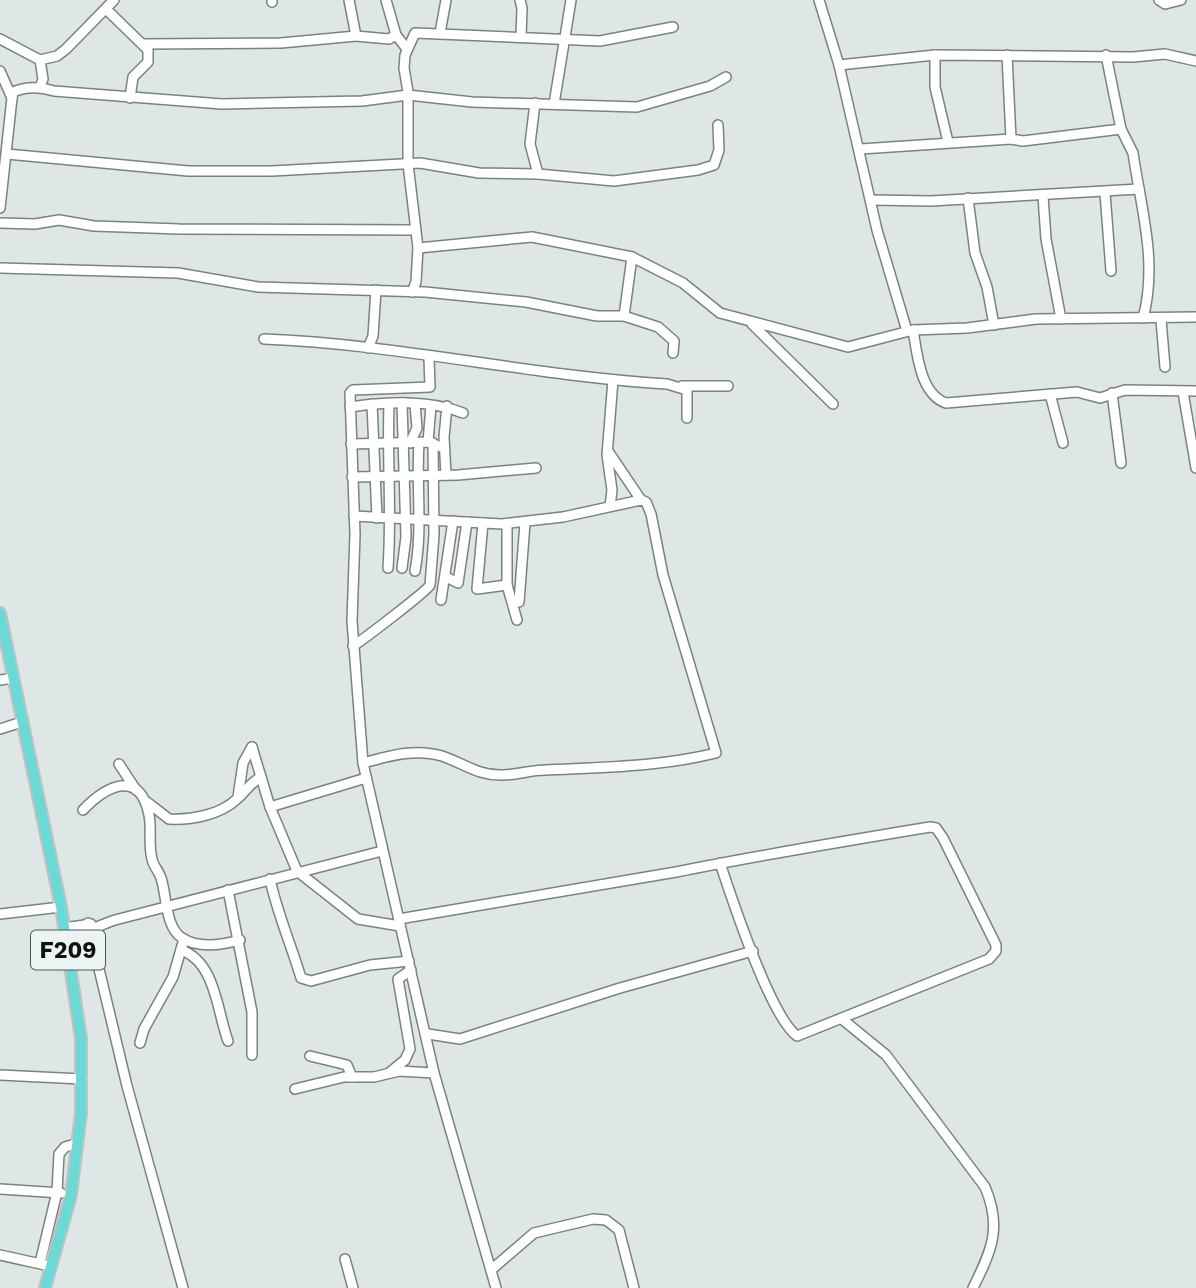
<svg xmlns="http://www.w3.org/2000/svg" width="1196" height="1288" font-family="'Work Sans',sans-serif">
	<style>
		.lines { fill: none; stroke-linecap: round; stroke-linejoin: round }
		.minor-casing { stroke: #7a8282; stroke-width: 12 }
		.major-casing { stroke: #c1c2c2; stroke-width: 14 }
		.minor { stroke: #fff; stroke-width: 9 }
		.major { stroke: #6bd9d6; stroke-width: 10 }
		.labels { text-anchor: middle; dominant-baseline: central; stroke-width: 5; stroke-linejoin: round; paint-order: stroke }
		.shield { fill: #ebf4f3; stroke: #525656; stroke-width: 2 }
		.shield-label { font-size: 23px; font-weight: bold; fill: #101313 }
	</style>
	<rect width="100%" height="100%" fill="#dee6e6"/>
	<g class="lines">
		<!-- minor casing -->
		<g class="minor-casing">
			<g id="minor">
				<polyline points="349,0 356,36 389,39 396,35 407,49"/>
				<polyline points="386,0 396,35"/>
				<polyline points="520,0 522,8 521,37"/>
				<polyline points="819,0 839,65 877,230 907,331"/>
				<polyline points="1159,0 1165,4 1181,0"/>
				<polyline points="272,2 272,0"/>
				<polyline points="106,9 148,50 148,62 133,77 130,98"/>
				<polyline points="440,33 446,0"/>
				<polyline points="0,39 40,60 57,56 66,49 114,0"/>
				<polyline points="143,44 281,43 356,36"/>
				<polyline points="935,55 935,87 948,142"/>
				<path d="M 1007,55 L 1011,139 L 1023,141 L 1121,129 L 1133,153 C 1141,208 1158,263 1143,318"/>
				<polyline points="1106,55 1121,129"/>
				<polyline points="839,65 935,55 1133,57 1165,54 1196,61"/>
				<polyline points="0,71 12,98"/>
				<polyline points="40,87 43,79 40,60"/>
				<polyline points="535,103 530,144 538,174"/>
				<polyline points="554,104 571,0"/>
				<polyline points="861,149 1011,139"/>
				<polyline points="7,154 188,171 272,171 420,163 479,173 538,174 614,181 698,170 714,165 719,150 718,125"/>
				<polyline points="1105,193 1111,271"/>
				<polyline points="1043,196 1046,239 1061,319"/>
				<polyline points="968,198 975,253 987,287 994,325"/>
				<polyline points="871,200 931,201 1139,189"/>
				<path d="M 0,208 L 12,98 L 13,92 C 26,86 41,87 54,91 L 222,104 L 362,101 L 408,95 L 472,102 L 637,107 L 710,86 L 726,77"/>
				<polyline points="0,223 35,224 59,220 94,226 179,229 414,230"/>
				<polyline points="418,248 532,237 632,257 683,283 720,313 848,347 913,330 967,328 1036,319 1196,317"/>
				<polyline points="0,268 178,273 258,287 425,292 526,302 597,316 624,316 658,327 674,341 673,353"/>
				<polyline points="412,292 416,282 418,248 408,164 408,92 404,68 405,55 415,33 600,41 673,27"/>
				<polyline points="624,316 632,257"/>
				<polyline points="1161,320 1165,367"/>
				<polyline points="752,324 833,404"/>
				<path d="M 913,330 C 917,353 920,394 946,403 L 1077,392 L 1100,398 L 1125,390 L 1196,391"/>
				<path d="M 264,339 C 398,344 532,376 667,384 L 687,390 L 687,418"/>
				<polyline points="368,348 373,336 376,290"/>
				<polyline points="429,358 430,387 353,390 350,393 355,534 352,621 363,763 434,1073 496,1288"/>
				<polyline points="682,386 728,386"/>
				<polyline points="1183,392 1196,468"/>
				<polyline points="1112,393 1121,463"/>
				<polyline points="1050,394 1063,443"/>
				<polyline points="372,404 377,518"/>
				<path d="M 350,407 C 387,402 429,399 463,413"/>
				<polyline points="428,442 431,406"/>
				<polyline points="410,443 417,428 415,404"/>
				<polyline points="351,444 428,442 444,448"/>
				<polyline points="608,451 641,500"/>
				<polyline points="446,475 444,437 447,406"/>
				<polyline points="352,477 458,475 536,468"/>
				<polyline points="610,506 612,490 607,455 613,380"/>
				<path d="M 354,516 L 502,524 L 563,517 L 641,500 L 646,502 L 651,514 L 663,575 L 716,753 C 658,767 604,767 545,770 C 531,770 517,775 503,775 C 478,776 463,763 442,756 C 415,748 389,756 363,763"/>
				<polyline points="483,523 477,589 507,585"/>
				<polyline points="507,524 507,585 517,620"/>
				<path d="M 388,568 C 392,513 387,459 389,404"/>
				<polyline points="402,568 406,537 402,403"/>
				<path d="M 415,571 C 423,528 416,486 419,443"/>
				<polyline points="446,577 458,583 467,522"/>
				<polyline points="441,600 453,521"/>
				<polyline points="519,602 525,523"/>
				<path d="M 353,646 C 364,639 427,591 430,585 L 434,535 L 433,443"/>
				<polyline points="0,680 14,678"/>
				<polyline points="0,729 22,722"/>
				<polyline points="252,747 270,807 297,871 358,919 400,926"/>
				<polyline points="119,764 136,790"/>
				<polyline points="238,797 243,763 252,747"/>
				<path d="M 147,802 L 169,819 C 192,820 220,815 237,799 C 246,791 250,783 261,777"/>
				<polyline points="270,807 366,778"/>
				<path d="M 83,810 C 106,786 140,768 149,815 C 152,829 148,844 152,859 C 153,866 159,871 161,878 C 167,896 165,927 182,938 C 199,949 222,945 240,940"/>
				<path d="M 270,879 C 277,913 291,944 301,978 L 311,981 L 370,965 L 409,961"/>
				<polyline points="228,890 252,1012 252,1055"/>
				<polyline points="0,914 61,907"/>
				<path d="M 399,919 L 676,872 C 760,855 845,841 930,827 L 936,828 L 943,838 L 996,945 L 996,951 L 989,959 L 797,1036 C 770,1016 732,899 720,863"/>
				<polyline points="88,923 127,1086 183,1288"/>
				<polyline points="64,928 91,924"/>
				<path d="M 66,938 C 84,934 97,926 115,920 L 382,851"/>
				<path d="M 181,950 C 216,962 217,1012 228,1041"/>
				<path d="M 842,1019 L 886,1055 L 985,1187 C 1002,1227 992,1250 973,1288"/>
				<polyline points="428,1034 460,1039 620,988 753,951"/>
				<polyline points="140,1043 144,1029 173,977 184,939"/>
				<polyline points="310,1056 347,1065 352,1077"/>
				<polyline points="389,1073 405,1060 410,1049 398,979 411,970"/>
				<polyline points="0,1075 82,1079"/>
				<polyline points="295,1089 344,1077 374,1077 399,1071 434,1073"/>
				<polyline points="0,1189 61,1193"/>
				<polyline points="0,1255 45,1265"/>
				<polyline points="345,1259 353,1288"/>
				<polyline points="40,1263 57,1192 59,1154 65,1147 78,1143"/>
				<polyline points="491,1270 534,1233 593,1219 606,1220 619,1230 634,1288"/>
			</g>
		</g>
		<!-- major casing -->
		<g class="major-casing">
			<polyline id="major" points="0,613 61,907 81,1038 81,1113 71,1195 45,1288"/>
		</g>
		<!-- minor -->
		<use href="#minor" class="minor"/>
		<!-- major -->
		<use href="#major" class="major"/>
	</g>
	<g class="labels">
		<!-- shield labels -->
		<rect class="shield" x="31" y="930.5" width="74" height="39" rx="5"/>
		<g class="shield-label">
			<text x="68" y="950">F209</text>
		</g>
	</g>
</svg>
